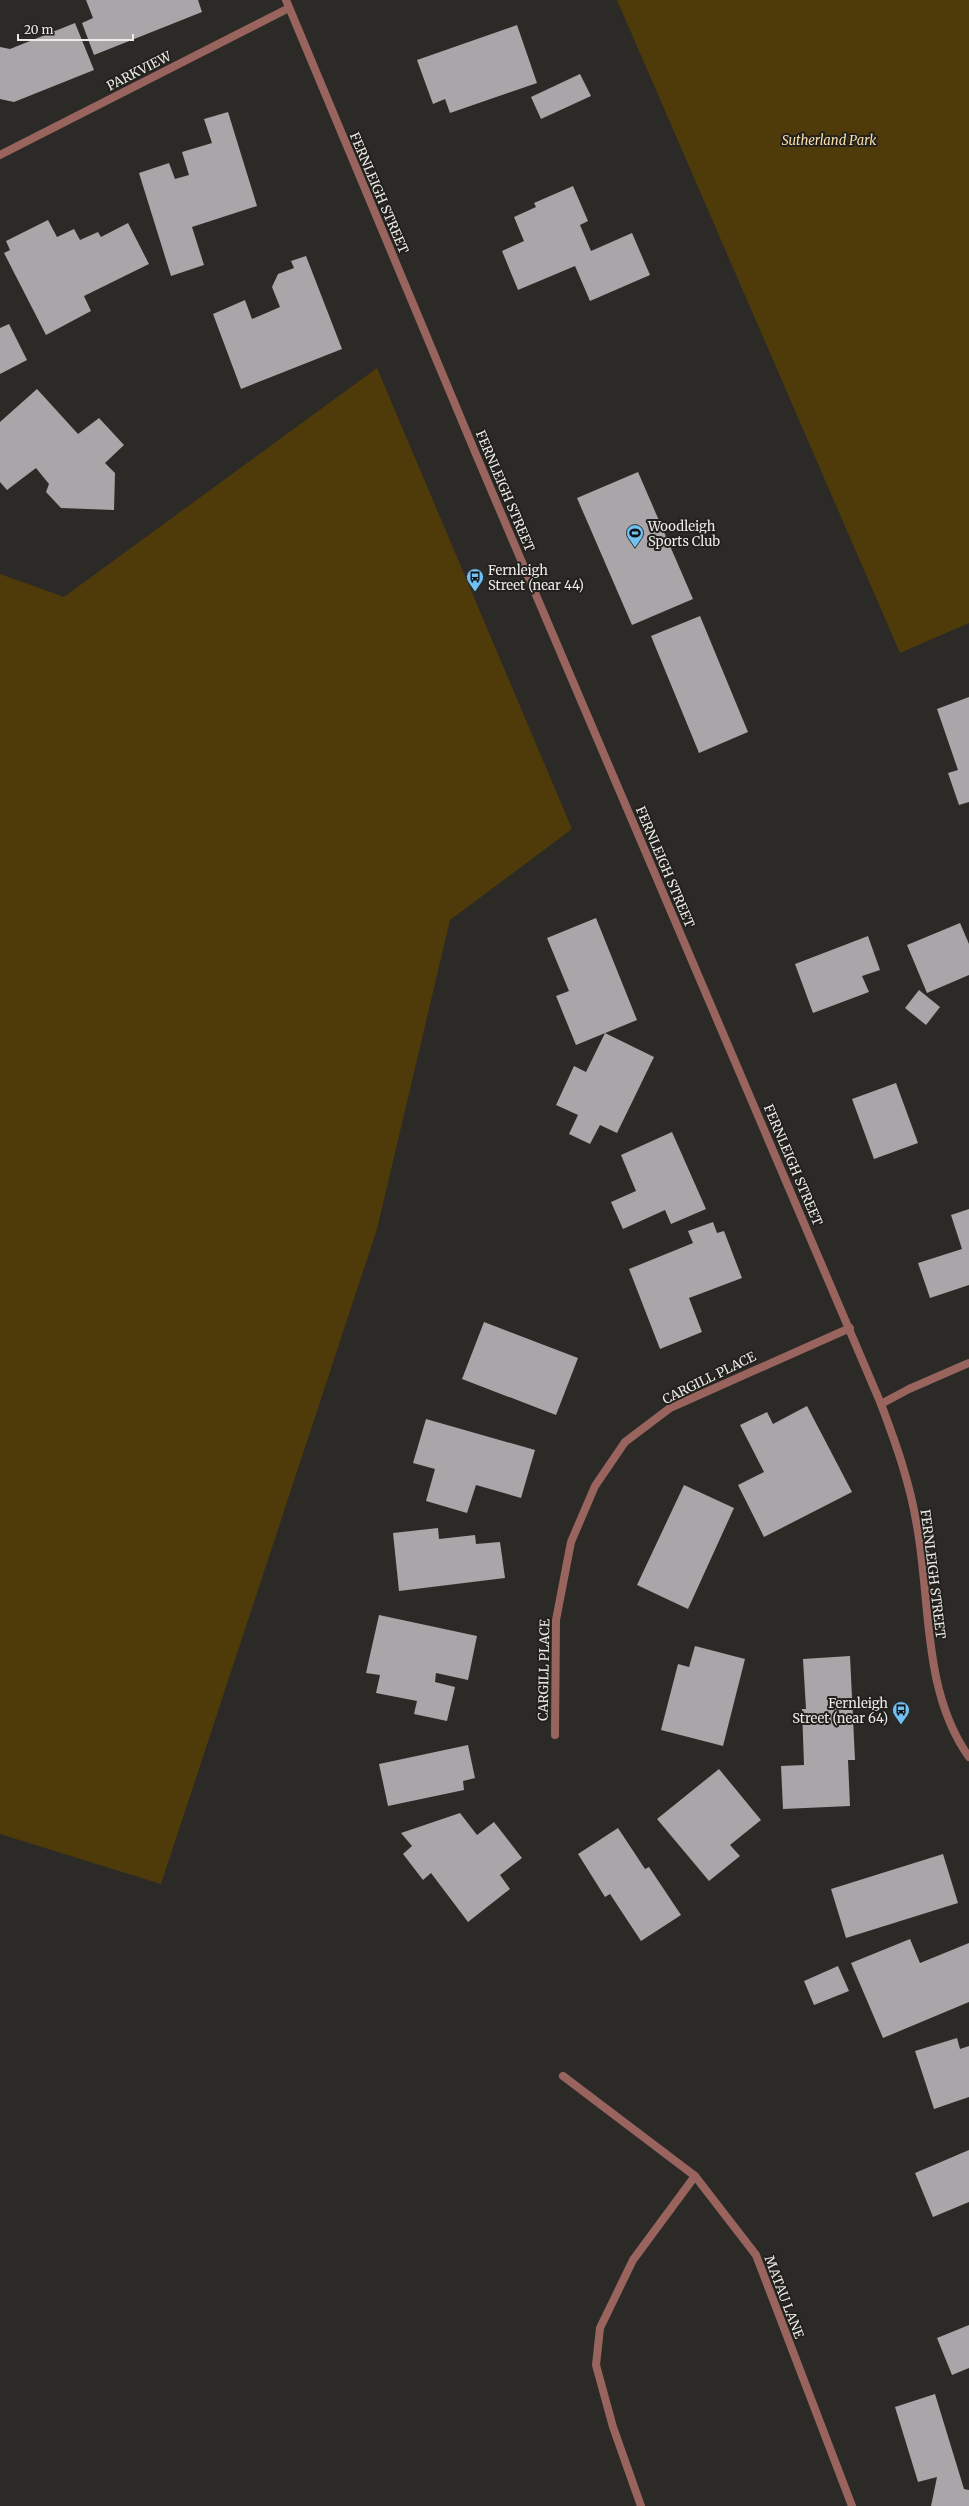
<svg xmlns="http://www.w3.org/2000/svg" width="969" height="2506" font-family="Merriweather,serif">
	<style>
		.green { fill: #4f3b0a }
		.building { fill: #a9a5a8 }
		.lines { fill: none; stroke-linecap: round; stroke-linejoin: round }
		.street { stroke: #9a645e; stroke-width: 8 }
		.labels { text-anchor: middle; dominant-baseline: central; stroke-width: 4; stroke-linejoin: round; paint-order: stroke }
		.street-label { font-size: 13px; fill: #ecebe8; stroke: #22211d }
		.park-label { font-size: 13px; font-style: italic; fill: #fadfa8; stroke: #22211d }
		.poi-label { font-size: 13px; fill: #ecebe8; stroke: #22211d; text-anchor: start }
	</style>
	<rect width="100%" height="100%" fill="#2c2a27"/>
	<!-- green -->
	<g class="green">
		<polygon points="617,0 969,0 969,623 900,653"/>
		<polygon points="377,368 572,829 450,920 377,1229 161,1884 0,1834 0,574 64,597"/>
	</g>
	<!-- building -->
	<g class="building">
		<polygon points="86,0 198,0 202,12 94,55 82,23 93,18"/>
		<polygon points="75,23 94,70 14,102 0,99 0,47 10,49"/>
		<polygon points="517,25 537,83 450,113 445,99 433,104 417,60"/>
		<polygon points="580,74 591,96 541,119 531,97"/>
		<polygon points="228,112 257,206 192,227 204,265 171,276 139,173 169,163 175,179 189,175 182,152 212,143 204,119"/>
		<polygon points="573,186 588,221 580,225 591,251 632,233 650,275 590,301 575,266 518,290 502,251 524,241 514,217 536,207 534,203"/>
		<polygon points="48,220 57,237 74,229 80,240 98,232 101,237 128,223 149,264 84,296 91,311 46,335 4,253 10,250 6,241"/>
		<polygon points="306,256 342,349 241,389 213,314 245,300 252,319 280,307 272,287 278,274 294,268 291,261"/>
		<polygon points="9,324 27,360 0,374 0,328"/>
		<polygon points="37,389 78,434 99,418 124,445 105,463 115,473 114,510 61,508 46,492 49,484 36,468 7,490 0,482 0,422"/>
		<polygon points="638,472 693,599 632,625 577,498"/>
		<polygon points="700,616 748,732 699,753 651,636"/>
		<polygon points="969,697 969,802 959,805 948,773 958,770 937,709"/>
		<polygon points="596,918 637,1020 576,1045 556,996 569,991 547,938"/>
		<polygon points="960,923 969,944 969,975 927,993 907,945"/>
		<polygon points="868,936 880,970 862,976 869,992 813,1013 795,964"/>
		<polygon points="919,990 940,1007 926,1025 905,1008"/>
		<polygon points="605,1033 654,1057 617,1133 600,1125 590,1144 569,1134 578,1115 556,1105 574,1066 586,1072"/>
		<polygon points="896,1083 918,1143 874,1159 852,1099"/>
		<polygon points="672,1132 706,1209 671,1224 665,1210 623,1229 611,1202 636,1191 621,1155"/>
		<polygon points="969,1209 969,1285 930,1298 918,1263 962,1249 951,1215"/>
		<polygon points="713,1222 717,1233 724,1231 742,1278 689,1298 702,1332 660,1349 629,1269 693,1243 688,1231"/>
		<polygon points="484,1322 578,1358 556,1415 462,1379"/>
		<polygon points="807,1406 852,1492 764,1537 738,1485 764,1472 740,1425 767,1412 773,1424"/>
		<polygon points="426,1419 535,1450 521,1498 476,1485 467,1513 426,1501 435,1469 413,1463"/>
		<polygon points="684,1485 734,1508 688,1609 637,1585"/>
		<polygon points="438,1528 439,1539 475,1535 476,1544 500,1542 505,1578 399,1591 393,1533"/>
		<polygon points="379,1615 477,1636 468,1680 436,1673 435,1682 455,1687 447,1721 414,1714 417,1701 376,1693 380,1675 366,1673"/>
		<polygon points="695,1646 745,1659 723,1746 661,1730 678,1664 689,1667"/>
		<polygon points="850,1656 855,1760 848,1760 850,1806 783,1809 781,1766 804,1765 802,1709 806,1709 803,1659"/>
		<polygon points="468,1745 475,1778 463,1781 464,1790 388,1806 379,1764"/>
		<polygon points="719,1769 761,1820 730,1845 740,1856 709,1881 657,1819"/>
		<polygon points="460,1813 477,1835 494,1822 522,1858 500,1875 510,1889 468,1922 431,1873 423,1880 403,1854 412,1846 401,1833"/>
		<polygon points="618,1828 645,1869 649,1867 681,1915 641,1941 610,1894 605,1897 578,1854"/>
		<polygon points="943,1854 958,1903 846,1938 831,1889"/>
		<polygon points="910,1939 920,1963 969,1943 969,2002 883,2038 851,1963"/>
		<polygon points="838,1966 849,1991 814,2005 804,1981"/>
		<polygon points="957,2038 960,2049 969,2046 969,2097 934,2109 915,2051"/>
		<polygon points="969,2150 969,2202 933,2217 915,2173"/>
		<polygon points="969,2325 969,2368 952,2375 937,2338"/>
		<polygon points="935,2394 964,2489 969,2490 969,2506 931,2506 937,2477 918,2482 895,2407"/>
	</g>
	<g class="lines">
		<!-- street -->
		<g class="street">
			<path d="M 286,0 L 475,452 L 881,1404 C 896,1444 910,1483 917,1526 C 931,1602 922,1691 969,1757"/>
			<polyline points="0,155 289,8"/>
			<polyline points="881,1404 909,1389 969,1363"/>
			<polyline points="555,1735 556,1620 571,1542 595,1486 625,1442 670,1408 850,1328"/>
			<polyline points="563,2076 695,2176 756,2255 852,2506"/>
			<polyline points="641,2506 613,2427 596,2365 600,2328 633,2260 695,2176"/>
		</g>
	</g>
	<!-- icons -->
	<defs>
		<g id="stadium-pin" transform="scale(0.9)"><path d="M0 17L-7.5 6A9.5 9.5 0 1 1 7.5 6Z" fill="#70c1f4" stroke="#22211d"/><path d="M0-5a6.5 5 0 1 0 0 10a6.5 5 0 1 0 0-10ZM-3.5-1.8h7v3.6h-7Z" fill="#111"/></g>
		<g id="bus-pin" transform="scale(0.9)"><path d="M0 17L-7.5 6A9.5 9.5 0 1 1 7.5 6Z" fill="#70c1f4" stroke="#22211d"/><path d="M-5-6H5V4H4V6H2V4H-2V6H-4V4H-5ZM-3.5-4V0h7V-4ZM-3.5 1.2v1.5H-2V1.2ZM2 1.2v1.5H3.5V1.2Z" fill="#111"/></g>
	</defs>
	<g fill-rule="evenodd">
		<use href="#stadium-pin" x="635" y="533"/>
		<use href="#bus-pin" x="475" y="577"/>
		<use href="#bus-pin" x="901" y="1710"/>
	</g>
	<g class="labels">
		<!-- street labels -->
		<g class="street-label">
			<text transform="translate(139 71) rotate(-27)">PARKVIEW</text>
			<text transform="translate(379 193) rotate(67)">FERNLEIGH STREET</text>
			<text transform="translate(505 491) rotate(67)">FERNLEIGH STREET</text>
			<text transform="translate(665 867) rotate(67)">FERNLEIGH STREET</text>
			<text transform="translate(793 1165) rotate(67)">FERNLEIGH STREET</text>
			<text transform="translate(709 1378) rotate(-26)">CARGILL PLACE</text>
			<text transform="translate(933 1574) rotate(83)">FERNLEIGH STREET</text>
			<text transform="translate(544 1670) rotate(-89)">CARGILL PLACE</text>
			<text transform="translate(784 2297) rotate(69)">MATAU LANE</text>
		</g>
		<!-- park labels -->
		<g class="park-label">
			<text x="829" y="140">Sutherland Park</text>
		</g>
		<!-- poi labels -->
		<g class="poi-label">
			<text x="648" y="526">Woodleigh<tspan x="648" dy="15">Sports Club</tspan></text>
			<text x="488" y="570">Fernleigh<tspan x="488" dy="15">Street (near 44)</tspan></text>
			<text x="888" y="1703" text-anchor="end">Fernleigh<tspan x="888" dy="15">Street (near 64)</tspan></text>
		</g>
	</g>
	<!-- scale -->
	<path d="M18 34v6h115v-6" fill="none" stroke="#ecebe8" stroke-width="2"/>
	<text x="24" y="34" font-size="12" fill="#ecebe8" stroke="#22211d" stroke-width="3" paint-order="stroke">20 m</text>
</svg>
